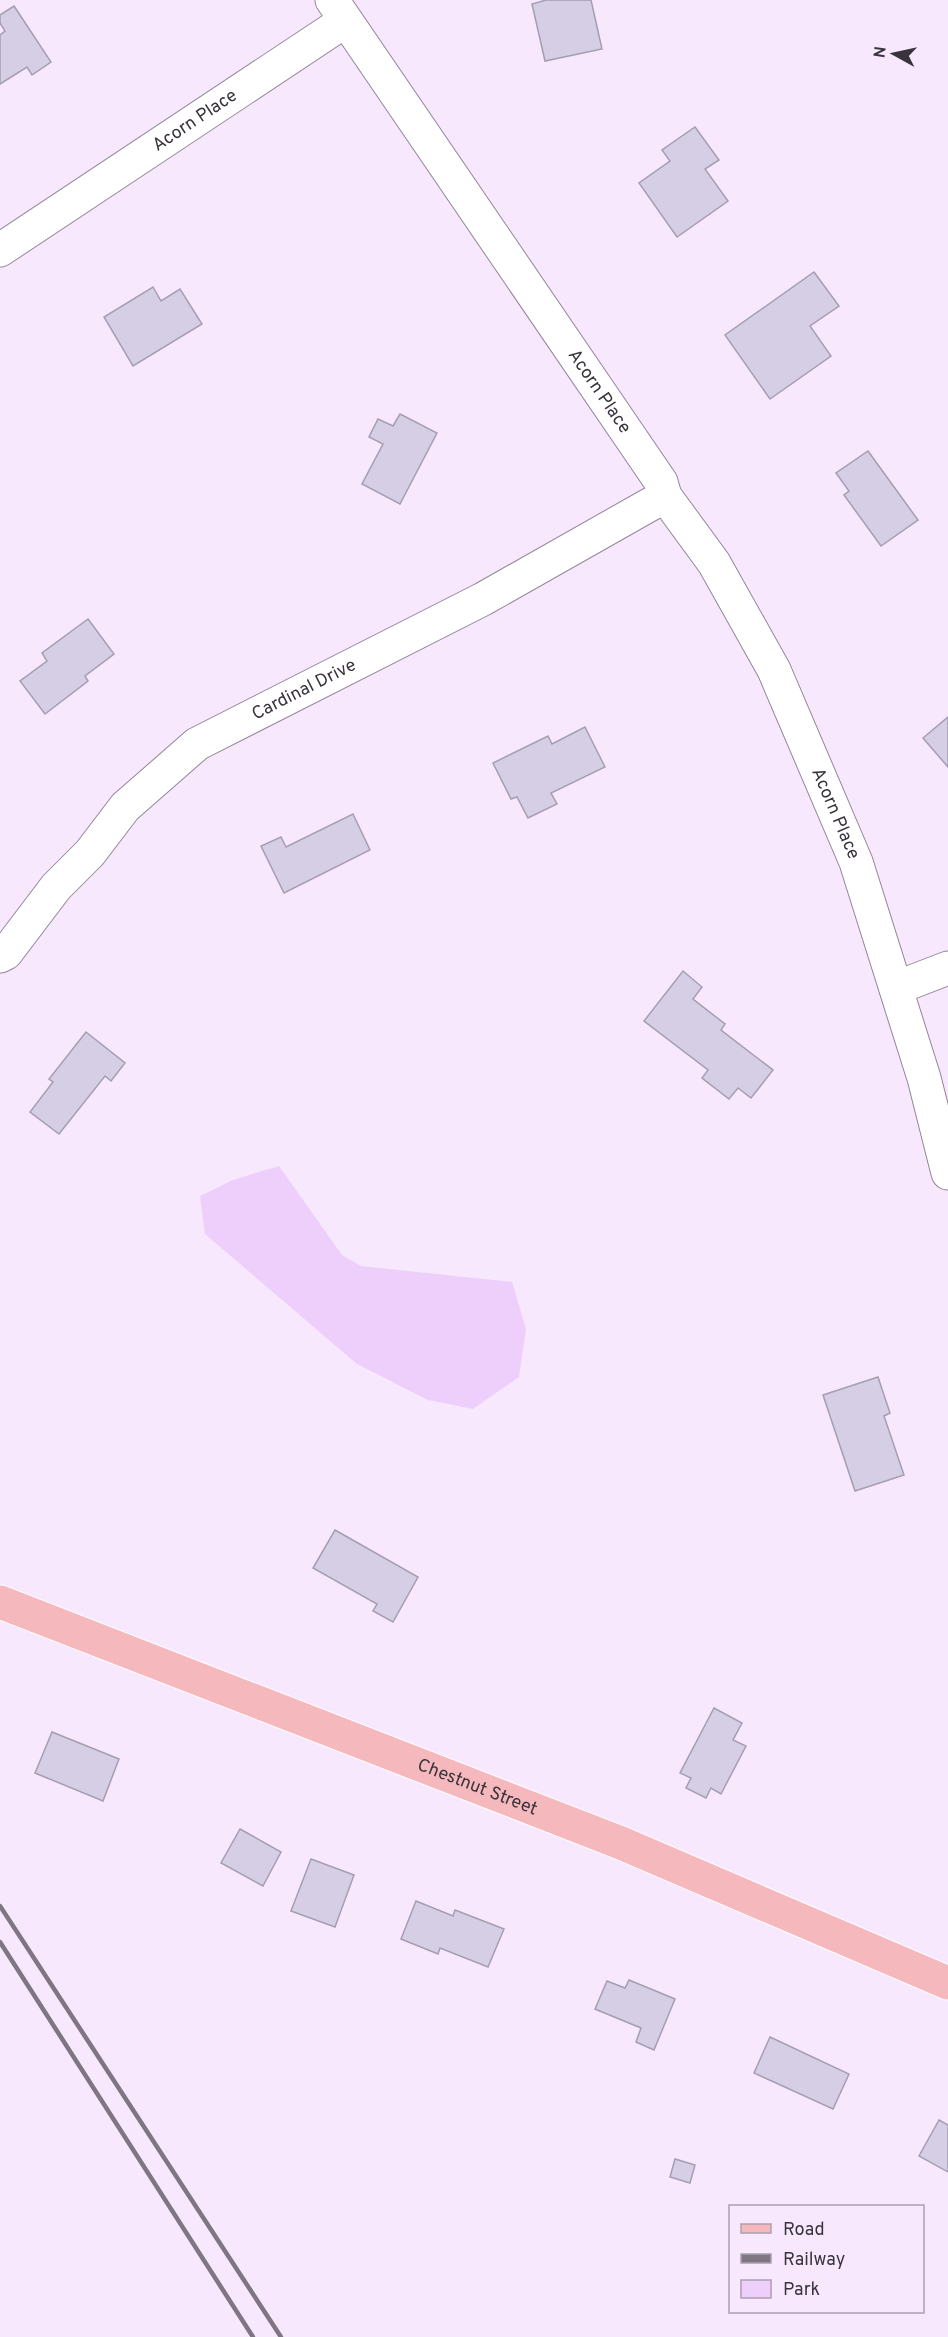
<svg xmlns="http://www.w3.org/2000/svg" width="948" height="2337" font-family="Overpass,sans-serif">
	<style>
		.green { fill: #eecffc }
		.building { fill: #d6cee5; stroke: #a59eb3; stroke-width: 1.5 }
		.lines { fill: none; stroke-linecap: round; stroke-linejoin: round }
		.minor-casing { stroke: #938699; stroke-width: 35 }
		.major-casing { stroke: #fff; stroke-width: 35 }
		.minor { stroke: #fff; stroke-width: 33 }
		.major { stroke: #f5b8bc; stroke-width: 33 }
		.rail { stroke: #7f7583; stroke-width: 4.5 }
		.labels { text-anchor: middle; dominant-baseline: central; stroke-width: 4.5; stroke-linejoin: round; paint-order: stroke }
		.street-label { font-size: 18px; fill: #39333c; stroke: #f7e8fd }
	</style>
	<rect width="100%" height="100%" fill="#f7e8fd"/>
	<!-- green -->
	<polygon class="green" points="279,1166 342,1255 361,1266 512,1282 526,1329 519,1377 473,1409 428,1400 357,1364 205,1234 200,1196 233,1180"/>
	<!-- building -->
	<g class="building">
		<polygon points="546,0 591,0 602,49 545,61 532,4"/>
		<polygon points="14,6 51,62 32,75 27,67 0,84 0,35 5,31 0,23 0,15"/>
		<polygon points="695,127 719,160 705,169 728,201 677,237 639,183 670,161 662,150"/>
		<polygon points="814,272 839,306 810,326 831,356 770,399 725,335"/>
		<polygon points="153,287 161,301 180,289 202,324 133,366 104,317"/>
		<polygon points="400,414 437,433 400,504 362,484 383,444 369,437 378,419 393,426"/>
		<polygon points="868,451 918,520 881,546 844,495 849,491 836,473"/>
		<polygon points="88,619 114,654 85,676 88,681 45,714 20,681 47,661 42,653"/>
		<polygon points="948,717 948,767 923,738"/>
		<polygon points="585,727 605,767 551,793 557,804 528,818 517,797 511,799 493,763 548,736 552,744"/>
		<polygon points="353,814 370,850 284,893 261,846 281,837 286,847"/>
		<polygon points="683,971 702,987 693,999 725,1024 721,1030 773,1070 751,1098 738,1088 729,1099 702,1078 708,1070 644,1021"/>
		<polygon points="86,1032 125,1063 111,1081 105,1076 59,1134 30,1112 53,1082 49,1079"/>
		<polygon points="878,1377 890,1413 884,1416 904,1475 855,1491 823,1395"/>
		<polygon points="335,1530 418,1577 393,1622 373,1611 377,1604 313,1568"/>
		<polygon points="714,1708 742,1723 733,1740 746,1746 721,1794 711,1788 706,1798 686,1788 691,1778 680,1773"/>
		<polygon points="52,1732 119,1759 103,1801 35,1773"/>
		<polygon points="240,1829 281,1852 263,1886 221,1863"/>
		<polygon points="311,1859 354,1875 335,1927 291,1911"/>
		<polygon points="416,1901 453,1916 455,1910 504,1929 488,1967 440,1948 438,1954 401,1939"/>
		<polygon points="629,1980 675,1999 654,2050 636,2042 641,2028 595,2009 607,1981 625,1988"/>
		<polygon points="770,2037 849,2074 833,2109 754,2073"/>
		<polygon points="939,2120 948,2125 948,2172 919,2156"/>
		<polygon points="675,2159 695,2165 690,2183 670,2177"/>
	</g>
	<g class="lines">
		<!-- minor casing -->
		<g class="minor-casing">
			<g id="minor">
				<path id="s1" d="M 332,0 L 661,482 L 665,496 L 714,563 L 774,670 L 856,862 L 924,1078 L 948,1173"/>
				<path id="s2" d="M 0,250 L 345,21"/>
				<path id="s3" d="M 0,956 L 6,953 L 56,887 L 90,853 L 125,807 L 197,744 L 483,599 L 665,496"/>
				<polyline points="896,988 948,968"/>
			</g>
		</g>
		<!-- major casing -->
		<g class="major-casing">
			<g id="major">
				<path id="s4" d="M 0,1602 L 621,1843 L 948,1983"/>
			</g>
		</g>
		<!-- minor -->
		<use href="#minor" class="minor"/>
		<!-- major -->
		<use href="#major" class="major"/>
		<!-- rail -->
		<g class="rail">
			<polyline points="0,1906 281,2337"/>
			<polyline points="0,1942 253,2337"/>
		</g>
	</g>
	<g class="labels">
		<!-- street labels -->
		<g class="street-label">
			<text stroke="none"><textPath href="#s2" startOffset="234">Acorn Place</textPath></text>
			<text stroke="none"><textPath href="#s1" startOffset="474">Acorn Place</textPath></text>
			<text stroke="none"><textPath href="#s3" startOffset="411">Cardinal Drive</textPath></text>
			<text stroke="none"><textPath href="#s1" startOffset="960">Acorn Place</textPath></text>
			<text stroke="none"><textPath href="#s4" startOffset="512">Chestnut Street</textPath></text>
		</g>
	</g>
	<!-- legend -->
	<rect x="729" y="2205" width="195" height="108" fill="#f7e8fd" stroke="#aba0b0" stroke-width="1.5"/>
	<rect x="741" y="2224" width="30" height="9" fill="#f5b8bc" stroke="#aba0b0" stroke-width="1.5"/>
	<text x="783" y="2235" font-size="18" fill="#39333c">Road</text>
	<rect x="741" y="2254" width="30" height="9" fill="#7f7583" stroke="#aba0b0" stroke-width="1.5"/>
	<text x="783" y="2265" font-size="18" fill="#39333c">Railway</text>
	<rect x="741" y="2280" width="30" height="18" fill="#eecffc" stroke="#aba0b0" stroke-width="1.5"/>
	<text x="783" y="2295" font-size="18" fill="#39333c">Park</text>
	<!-- north arrow -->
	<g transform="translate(894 54) rotate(278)" stroke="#f7e8fd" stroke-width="4.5" paint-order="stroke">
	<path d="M0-4.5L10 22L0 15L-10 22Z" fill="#39333c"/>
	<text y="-9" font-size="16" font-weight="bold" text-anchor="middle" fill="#39333c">N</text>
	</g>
</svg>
